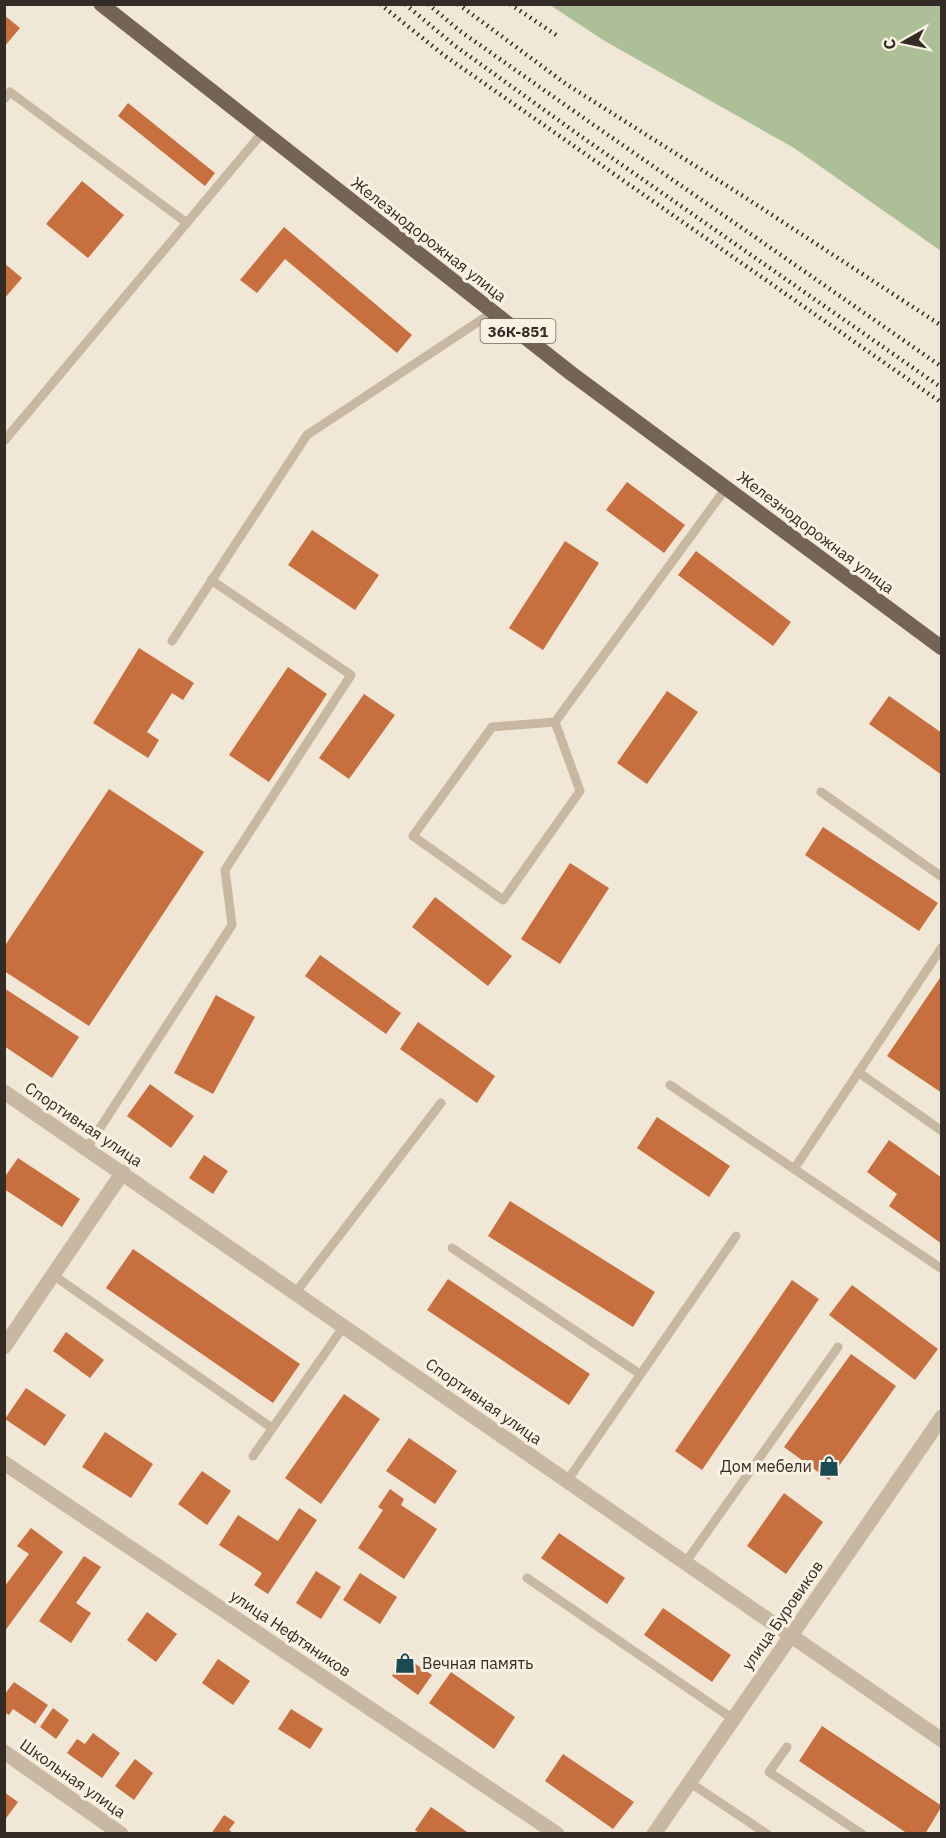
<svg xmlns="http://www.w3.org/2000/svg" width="946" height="1838" font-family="'IBM Plex Sans',sans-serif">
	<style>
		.green { fill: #adbf96 }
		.building { fill: #c76f3e }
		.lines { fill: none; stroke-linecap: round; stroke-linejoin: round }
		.service { stroke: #c8b8a2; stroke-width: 9 }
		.minor { stroke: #c8b8a2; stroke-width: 15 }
		.primary { stroke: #756455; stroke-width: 15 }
		.rail { stroke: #332b25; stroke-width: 4.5; stroke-dasharray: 1.5 4.5; stroke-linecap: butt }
		.labels { text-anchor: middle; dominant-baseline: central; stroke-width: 6; stroke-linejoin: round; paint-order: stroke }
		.shield { fill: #f9f1e2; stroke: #6e665e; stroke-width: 1.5 }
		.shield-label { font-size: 15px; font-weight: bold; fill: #332b25 }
		.street-label { font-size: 16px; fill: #332b25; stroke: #f9f1e2 }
		.poi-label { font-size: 16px; fill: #332b25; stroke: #f9f1e2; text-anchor: end }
	</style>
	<rect width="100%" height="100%" fill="#f1e7d6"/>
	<!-- green -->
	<polygon class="green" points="550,5 941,5 941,251 794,148 603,40"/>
	<!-- building -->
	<g class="building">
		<polygon points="4,15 20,28 4,47"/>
		<polygon points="128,103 215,173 205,186 118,116"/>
		<polygon points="82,181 124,215 88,258 46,224"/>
		<polygon points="284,227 412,335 397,353 285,259 257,293 240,280"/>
		<polygon points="4,263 22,278 4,299"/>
		<polygon points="627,482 685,525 664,553 606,510"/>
		<polygon points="312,530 379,575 355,610 288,565"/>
		<polygon points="565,541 599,563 543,650 509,628"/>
		<polygon points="696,551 791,622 773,646 678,575"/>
		<polygon points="139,648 194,683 183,700 172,693 147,732 159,740 148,758 93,723"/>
		<polygon points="288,667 327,694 269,782 229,755"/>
		<polygon points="667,691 698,712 647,784 617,763"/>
		<polygon points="364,694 395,715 349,779 319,758"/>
		<polygon points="889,696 942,733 942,775 869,724"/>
		<polygon points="109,789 204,852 89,1026 4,971 4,947"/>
		<polygon points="823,827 938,903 919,931 805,855"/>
		<polygon points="570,863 609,888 560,964 521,939"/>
		<polygon points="435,897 512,956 488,986 412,927"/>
		<polygon points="320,955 401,1013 386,1034 305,976"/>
		<polygon points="942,975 942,1093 887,1056"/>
		<polygon points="4,988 79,1037 52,1078 4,1046"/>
		<polygon points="216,995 255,1017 213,1094 174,1073"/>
		<polygon points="418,1022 495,1076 477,1103 400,1049"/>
		<polygon points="150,1084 194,1116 171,1148 127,1116"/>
		<polygon points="657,1117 730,1166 709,1197 637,1148"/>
		<polygon points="889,1140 942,1178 942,1244 889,1206 897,1194 867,1172"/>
		<polygon points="204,1155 228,1171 213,1194 189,1178"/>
		<polygon points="18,1158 80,1199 62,1227 4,1189 4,1178"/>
		<polygon points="510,1201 655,1292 633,1327 488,1236"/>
		<polygon points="133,1249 300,1364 273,1403 106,1288"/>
		<polygon points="448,1279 590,1374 569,1405 427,1310"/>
		<polygon points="792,1280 819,1299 702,1470 675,1451"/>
		<polygon points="852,1285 938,1349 915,1380 829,1315"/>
		<polygon points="66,1332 104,1360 90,1378 53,1351"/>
		<polygon points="851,1354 896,1386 829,1480 784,1447"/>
		<polygon points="26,1388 66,1415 45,1446 5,1419"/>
		<polygon points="344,1394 380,1419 321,1504 285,1478"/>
		<polygon points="105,1432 153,1464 131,1498 82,1467"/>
		<polygon points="409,1438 457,1471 435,1504 386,1471"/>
		<polygon points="202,1471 231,1491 207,1525 178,1504"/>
		<polygon points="390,1489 404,1499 401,1505 437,1529 404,1579 358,1548 383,1510 378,1507"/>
		<polygon points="784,1493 823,1522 786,1574 747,1546"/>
		<polygon points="299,1508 317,1520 268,1594 254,1585 262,1573 219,1545 238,1515 278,1541"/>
		<polygon points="31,1528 63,1552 4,1632 4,1587 29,1554 17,1546"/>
		<polygon points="559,1533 625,1578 607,1604 541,1558"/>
		<polygon points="84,1556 101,1567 76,1603 91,1613 71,1643 39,1621"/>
		<polygon points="316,1571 341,1587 321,1619 296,1603"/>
		<polygon points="360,1573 397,1597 380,1624 343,1600"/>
		<polygon points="663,1608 731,1655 712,1682 644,1635"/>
		<polygon points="147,1612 177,1634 156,1662 127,1640"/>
		<polygon points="405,1657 432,1675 418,1695 392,1676"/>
		<polygon points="218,1659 250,1681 233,1705 202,1683"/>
		<polygon points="451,1672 515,1717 494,1749 429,1703"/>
		<polygon points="14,1682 48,1705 35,1724 13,1709 9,1715 4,1712 4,1695"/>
		<polygon points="53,1708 69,1720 56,1739 40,1727"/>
		<polygon points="291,1709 323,1729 310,1749 278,1729"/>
		<polygon points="822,1726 942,1806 925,1834 908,1834 799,1761"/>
		<polygon points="93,1733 120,1753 102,1778 67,1753 77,1739 85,1744"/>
		<polygon points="563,1754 634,1802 613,1829 545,1781"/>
		<polygon points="135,1759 153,1773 134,1800 115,1786"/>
		<polygon points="4,1792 18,1802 4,1821"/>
		<polygon points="431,1807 470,1834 420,1834 415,1830"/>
		<polygon points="224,1815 235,1822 229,1830 234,1834 211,1834"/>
	</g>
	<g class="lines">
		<!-- service -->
		<g class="service">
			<polyline points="4,99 10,92 187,223"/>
			<polyline points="4,441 263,132"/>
			<polyline points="172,641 307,435 493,312"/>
			<polyline points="555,722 580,791 503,900 413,836 492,727 555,722 726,488"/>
			<polyline points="821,792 942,877"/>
			<polyline points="858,1072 942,1131"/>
			<polyline points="670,1085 942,1269"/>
			<polyline points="87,1148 232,925 225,870 351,675 211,580"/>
			<polyline points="794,1169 942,947"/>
			<polyline points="452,1248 640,1374"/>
			<polyline points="53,1275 272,1428"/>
			<polyline points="296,1292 441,1103"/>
			<polyline points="253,1456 344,1326"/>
			<polyline points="567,1481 736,1236"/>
			<polyline points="685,1563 838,1347"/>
			<polyline points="527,1578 733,1719"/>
			<polyline points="787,1747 769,1772 862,1834"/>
			<polyline points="689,1782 767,1834"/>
		</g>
		<!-- minor -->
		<g class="minor">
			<polyline points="4,1092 942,1740"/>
			<polyline points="4,1347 123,1172"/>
			<polyline points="4,1463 557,1834"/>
			<polyline points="4,1752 121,1834"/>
			<polyline points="654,1834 942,1417"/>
		</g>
		<!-- primary -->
		<polyline class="primary" points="101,4 572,374 942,648"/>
		<!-- rail -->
		<g class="rail">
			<polyline points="380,4 445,56 942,403"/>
			<polyline points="405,4 454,45 579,135 942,388"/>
			<polyline points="428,4 460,31 588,121 942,367"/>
			<polyline points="458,4 566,84 743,196 942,326"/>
			<polyline points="510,4 559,37"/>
		</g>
	</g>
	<!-- icons -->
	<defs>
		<g id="shop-bare" transform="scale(1.62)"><path d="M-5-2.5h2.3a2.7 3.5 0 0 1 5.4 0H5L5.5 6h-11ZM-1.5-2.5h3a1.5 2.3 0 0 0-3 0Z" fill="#1a4a54" stroke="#f9f1e2" stroke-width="2.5" paint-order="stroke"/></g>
	</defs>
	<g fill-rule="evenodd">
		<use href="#shop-bare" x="829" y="1466"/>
		<use href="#shop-bare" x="405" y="1663"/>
	</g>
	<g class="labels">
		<!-- shield labels -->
		<rect class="shield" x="480.5" y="319" width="75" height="24" rx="4.5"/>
		<g class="shield-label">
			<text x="518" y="331">36К-851</text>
		</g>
		<!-- street labels -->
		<g class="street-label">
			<text transform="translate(429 239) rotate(38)">Железнодорожная улица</text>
			<text transform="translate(816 532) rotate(37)">Железнодорожная улица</text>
			<text transform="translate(84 1124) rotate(34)">Спортивная улица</text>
			<text transform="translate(484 1401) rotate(35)">Спортивная улица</text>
			<text transform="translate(782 1615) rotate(-55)">улица Буровиков</text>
			<text transform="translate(291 1633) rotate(34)">улица Нефтяников</text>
			<text transform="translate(73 1778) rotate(35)">Школьная улица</text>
		</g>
		<!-- poi labels -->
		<g class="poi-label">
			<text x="812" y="1466">Дом мебели</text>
			<text x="422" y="1663" text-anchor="start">Вечная память</text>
		</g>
	</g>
	<!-- border -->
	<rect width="946" height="1838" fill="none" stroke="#332b25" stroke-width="12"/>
	<!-- north arrow -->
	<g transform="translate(904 42) rotate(261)" stroke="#f9f1e2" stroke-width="4.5" paint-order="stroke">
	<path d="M0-4.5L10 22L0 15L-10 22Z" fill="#332b25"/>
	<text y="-9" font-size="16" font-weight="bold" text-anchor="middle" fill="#332b25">С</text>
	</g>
</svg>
